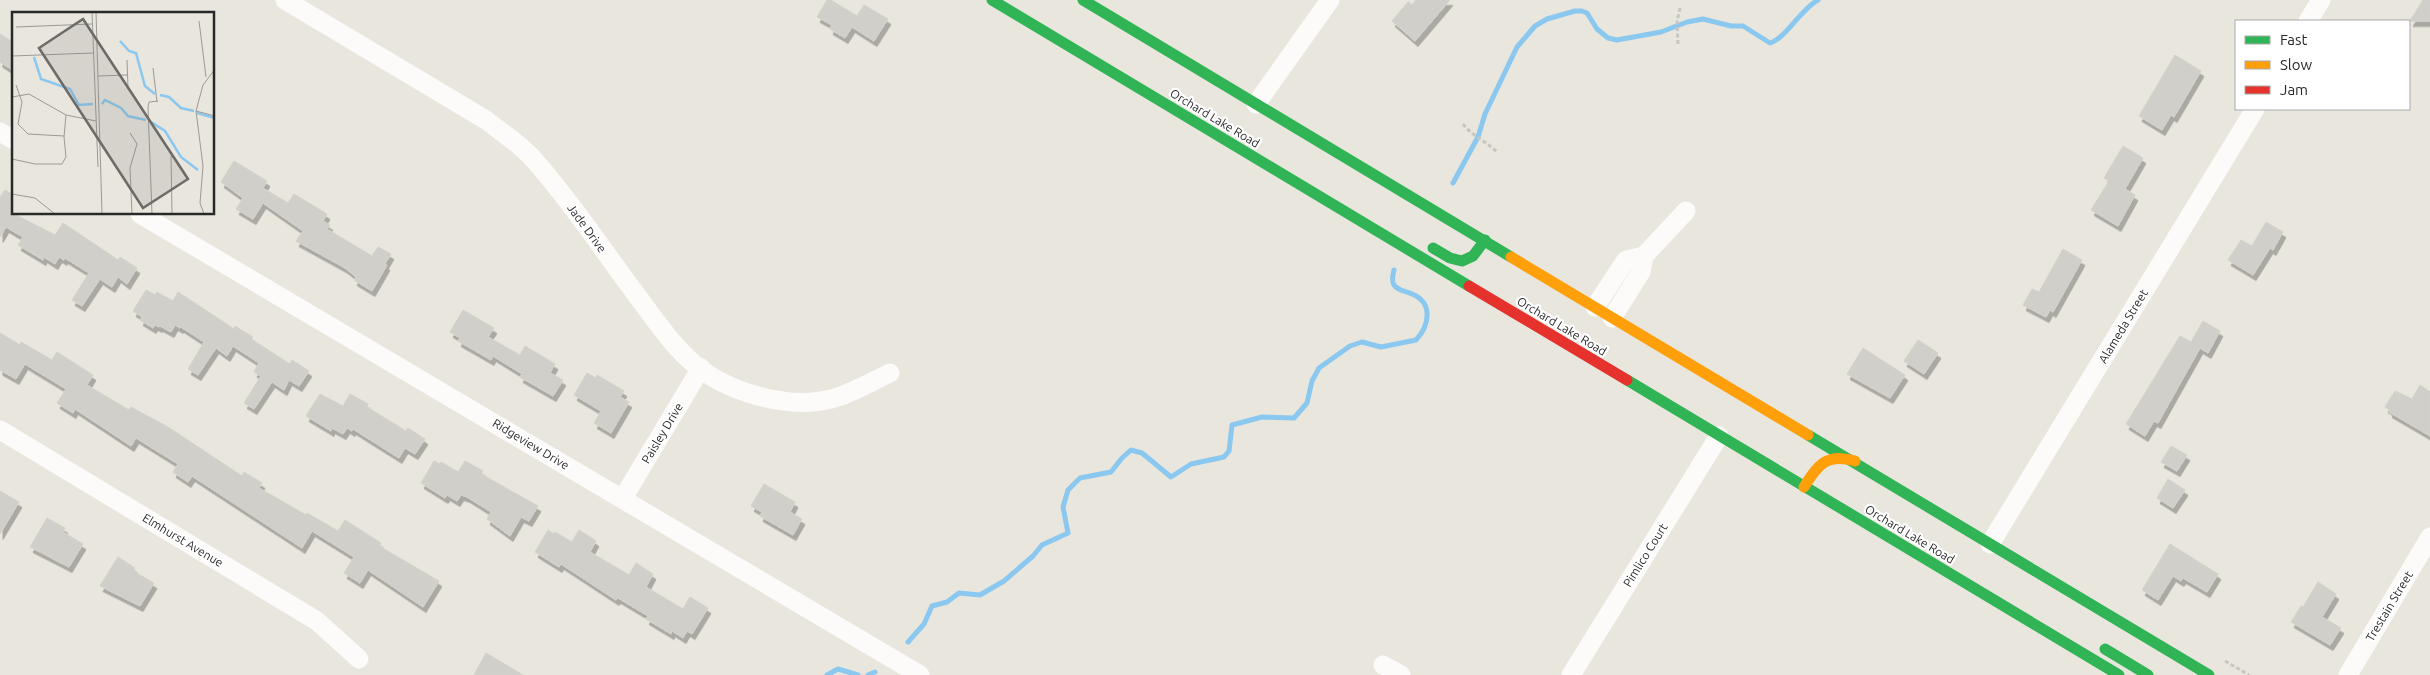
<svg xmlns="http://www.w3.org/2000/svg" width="2430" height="675" font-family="Ubuntu,sans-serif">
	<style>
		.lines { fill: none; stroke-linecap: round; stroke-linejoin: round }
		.stream { stroke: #8bc8f0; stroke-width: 5 }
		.building { fill: #d1cfc9; stroke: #d3d1ca; filter: url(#shadow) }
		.path { stroke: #c6c5c4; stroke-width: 3; stroke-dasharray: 4 2.5; stroke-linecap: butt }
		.street { stroke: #fcfbfa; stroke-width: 19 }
		.fast { stroke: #30b455; stroke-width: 11 }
		.slow { stroke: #ff9f0a; stroke-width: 11 }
		.jam { stroke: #e5322d; stroke-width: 11 }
		.labels { text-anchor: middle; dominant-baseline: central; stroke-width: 4.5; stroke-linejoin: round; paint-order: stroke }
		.street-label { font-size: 12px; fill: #292929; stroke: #fff }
		.inset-river { fill: none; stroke: #8bc8f0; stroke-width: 2.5 }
		.inset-road { fill: none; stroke: #9c9a96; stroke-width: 1 }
		.view { fill: #6c6b68; fill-opacity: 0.15; stroke: #6c6b68; stroke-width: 2.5 }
		.inset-edge { fill: none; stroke: #292929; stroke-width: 2.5 }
	</style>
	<defs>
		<filter id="shadow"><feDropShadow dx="3" dy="5.5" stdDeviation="0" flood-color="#0004"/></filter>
	</defs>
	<rect width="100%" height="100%" fill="#e9e6de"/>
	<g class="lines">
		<!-- stream -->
		<g class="stream">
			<path d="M 1453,183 L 1478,137 L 1485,114 L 1517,47 L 1535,26 L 1547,19 L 1575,11 L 1582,11 L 1587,13 L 1597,29 L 1608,38 L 1617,40 L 1661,32 L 1687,22 L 1703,19 L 1731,26 L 1743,26 L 1770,43 C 1785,39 1800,10 1818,0"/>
			<path d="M 908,642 L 924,624 L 932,606 L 947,602 L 959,593 L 980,595 L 1004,581 L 1033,556 L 1042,545 L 1068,533 L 1063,507 L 1068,490 L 1080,478 L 1111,472 L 1122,458 L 1131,450 L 1142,453 L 1171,477 L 1191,464 L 1224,457 L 1229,451 L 1232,425 L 1262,417 L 1294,418 L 1307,403 L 1312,381 L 1319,368 L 1350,346 L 1362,342 L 1381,347 L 1416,340 C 1429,326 1434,303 1412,294 C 1406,291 1398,291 1394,285 C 1391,280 1393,275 1394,270"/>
			<polyline points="827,675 838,669 858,675"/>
			<polyline points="868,675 875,672"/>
		</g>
	</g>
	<!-- building -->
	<g class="building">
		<polygon points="827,0 831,0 857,16 864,5 888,19 874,41 852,27 845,38 830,29 832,25 817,17"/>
		<polygon points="1416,0 1450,0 1415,41 1392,21 1408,2 1412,5"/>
		<polygon points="2423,0 2430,0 2430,21 2410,21"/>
		<polygon points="0,34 14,43 14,71 0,62"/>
		<polygon points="2175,55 2201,71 2174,117 2171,115 2162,130 2139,116"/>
		<polygon points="2123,146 2143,158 2125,189 2135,195 2118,226 2091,210 2109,181 2104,178"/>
		<polygon points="234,161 267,181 263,188 288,203 294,194 327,214 323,221 330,225 327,229 372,256 378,247 391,254 385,264 387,265 372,291 354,280 356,277 345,268 296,241 303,231 263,203 253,219 236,209 243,198 221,182"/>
		<polygon points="5,190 14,195 14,214 55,235 63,223 118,260 120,257 137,268 127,284 118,277 112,287 100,279 82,306 72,300 89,273 65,258 64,260 59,257 55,264 44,257 43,260 18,245 23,237 6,227 0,237 0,197"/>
		<polygon points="2266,222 2283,232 2273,250 2270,248 2253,275 2228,260 2241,240 2252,246"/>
		<polygon points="2063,249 2082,260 2053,312 2050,310 2046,317 2023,305 2032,289 2039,292"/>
		<polygon points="146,290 155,295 157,292 173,301 178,292 234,329 235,326 253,337 251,339 290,364 292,360 309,371 299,386 289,380 284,390 272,382 254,409 244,403 261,376 254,372 259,363 233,346 227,356 216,348 198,375 188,369 204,342 181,327 180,328 175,325 171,332 160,326 159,327 155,325 153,328 140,320 142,317 133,311"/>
		<polygon points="463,310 494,328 488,337 520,355 525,346 555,364 550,373 563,380 553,396 520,377 522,374 493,356 491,360 458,341 460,338 450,332"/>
		<polygon points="2203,321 2220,331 2208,353 2200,348 2158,423 2154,421 2145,436 2126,424 2180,336 2191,342"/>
		<polygon points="0,333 20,345 21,342 52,360 57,352 93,375 87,385 129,410 131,407 168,427 242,476 244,472 262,483 259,488 306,515 307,513 338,531 345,520 381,543 379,546 439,581 423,607 368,570 360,583 344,573 354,557 312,531 302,548 192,476 188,482 173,472 178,464 136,438 131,446 75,409 73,413 57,403 66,389 25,364 16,379 0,370"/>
		<polygon points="1918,340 1938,353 1924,374 1904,361"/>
		<polygon points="1863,348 1905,375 1890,398 1847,374"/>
		<polygon points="587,373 596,378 597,375 624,391 620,397 629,402 611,433 594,423 601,411 574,395"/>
		<polygon points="2420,385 2430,392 2430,436 2389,412 2390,410 2385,407 2395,391 2412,399"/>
		<polygon points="320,394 343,406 350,394 368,404 367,407 406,431 408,428 425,439 415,454 405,448 399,458 353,429 352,431 347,428 343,434 332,428 331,431 306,416"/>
		<polygon points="2171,446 2187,455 2177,471 2161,462"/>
		<polygon points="434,461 440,464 441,462 458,472 465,461 483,471 481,474 538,506 529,521 521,517 510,536 487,519 491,512 467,497 461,495 457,501 447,495 445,498 421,483"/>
		<polygon points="2168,479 2185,490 2173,508 2157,498"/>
		<polygon points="764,484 795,502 790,512 802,519 793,535 760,516 762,512 751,506"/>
		<polygon points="0,491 19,502 0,534"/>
		<polygon points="47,518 65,528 63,532 83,544 69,567 30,547"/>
		<polygon points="548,530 554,534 555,532 572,542 579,530 596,541 590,552 629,575 636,563 653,574 646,587 683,609 690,597 708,608 692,634 687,631 683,638 672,631 671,634 646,619 648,616 618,598 616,600 561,564 559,567 535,552"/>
		<polygon points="2170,544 2218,574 2207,592 2183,578 2181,581 2173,576 2158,600 2142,590"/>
		<polygon points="118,557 135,568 133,571 154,583 140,606 100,586"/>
		<polygon points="2318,582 2336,594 2322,617 2341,628 2330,645 2291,622 2301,606 2303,607"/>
		<polygon points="486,653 523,675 474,675"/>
	</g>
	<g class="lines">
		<!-- path -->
		<g class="path">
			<polyline points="1678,44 1677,22 1680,8"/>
			<path d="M 1463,124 C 1471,135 1486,141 1497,152"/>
			<polyline points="2225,661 2249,675"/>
		</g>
		<!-- street -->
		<g class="street">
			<path d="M 285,0 L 486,120 C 502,133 522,145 535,161 C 575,206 608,258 644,305 C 659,325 674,347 693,363 C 726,392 788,410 831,399 C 851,394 871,382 890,373"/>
			<polyline points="2308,21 2321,0"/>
			<polyline points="1256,104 1330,0"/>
			<polyline points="0,132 14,140"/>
			<polyline points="140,214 920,675"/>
			<polyline points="1595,307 1626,260 1644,256 1686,211"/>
			<polyline points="1612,318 1641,272 1644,256"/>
			<polyline points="0,430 317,621 359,659"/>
			<polyline points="623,498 701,368"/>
			<polyline points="1990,544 2255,109"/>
			<polyline points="1383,665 1401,675"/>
			<polyline points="1571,675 1719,436"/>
			<polyline points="2348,675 2430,537"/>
		</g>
		<!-- fast -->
		<g class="fast">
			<polyline points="992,0 1469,286"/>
			<polyline points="1083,0 1511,257"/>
			<polyline points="1433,248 1450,258 1462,261 1473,256 1485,240"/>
			<polyline points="1627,380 2119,675"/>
			<polyline points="1808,435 2209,675"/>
			<polyline points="2105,649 2148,675"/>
		</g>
		<!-- slow -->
		<g class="slow">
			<polyline points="1511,257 1808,435"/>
			<path d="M 1804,487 C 1818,464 1827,453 1855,461"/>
		</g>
		<!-- jam -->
		<polyline class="jam" points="1469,286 1627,380"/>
	</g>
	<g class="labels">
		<!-- street labels -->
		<g class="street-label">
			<text transform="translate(1215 118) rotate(31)">Orchard Lake Road</text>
			<text transform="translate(587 228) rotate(54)">Jade Drive</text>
			<text transform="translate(1562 326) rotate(31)">Orchard Lake Road</text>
			<text transform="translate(2123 326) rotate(-59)">Alameda Street</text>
			<text transform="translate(662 433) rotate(-59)">Paisley Drive</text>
			<text transform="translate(531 444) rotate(31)">Ridgeview Drive</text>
			<text transform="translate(1910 534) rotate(31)">Orchard Lake Road</text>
			<text transform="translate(183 540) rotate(31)">Elmhurst Avenue</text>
			<text transform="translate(1645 555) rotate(-58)">Pimlico Court</text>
			<text transform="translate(2389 606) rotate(-59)">Trestain Street</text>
		</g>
	</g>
	<!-- overview -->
	<g transform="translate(12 12)">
		<rect width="202" height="202" fill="#e9e6de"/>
		<path class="inset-river" d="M 108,29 L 117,39 L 124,41 L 133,74 L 143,82M 22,45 L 29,67 L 58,77 L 67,93 L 81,92M 148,83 L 157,85 L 169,96 L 182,99M 90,92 L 93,88 L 109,96 L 116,104 L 134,108M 185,101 L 203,106M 139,110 L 153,119 L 169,145 L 186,158"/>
		<path class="inset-road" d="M 80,0 L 86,155M 84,0 L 90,202M 101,0 L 124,0M 187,9 L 194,65M 4,15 L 80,12M 0,44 L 81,41M 115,48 L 116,76M 141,56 L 145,90M 86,64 L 115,63M 4,73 L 10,90 L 6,112M 0,85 L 17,82 L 54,103 L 84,109M 184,99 L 203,104M 6,112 L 16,122 L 52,124M 118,121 L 125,132 L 118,156 L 120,202M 159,144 L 160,202M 0,147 L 23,152 L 50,152 L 54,145 L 52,125 L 54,103M 0,182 L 23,186 L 43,202M 140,202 L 136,95 L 137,90 L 146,89M 192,202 L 188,191 L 191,154 L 184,99 L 191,73 L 203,57"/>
		<path class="view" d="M 71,7 L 176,167 L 131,196 L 27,36 Z"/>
		<rect width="202" height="202" class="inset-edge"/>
	</g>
	<!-- legend -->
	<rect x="2235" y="20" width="175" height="90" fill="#ffffff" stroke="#a9a9a9"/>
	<rect x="2245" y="36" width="25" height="8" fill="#30b455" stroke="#a9a9a9"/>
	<text x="2280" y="45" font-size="15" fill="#292929">Fast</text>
	<rect x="2245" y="61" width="25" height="8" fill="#ff9f0a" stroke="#a9a9a9"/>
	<text x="2280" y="70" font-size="15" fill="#292929">Slow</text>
	<rect x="2245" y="86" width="25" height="8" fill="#e5322d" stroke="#a9a9a9"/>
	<text x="2280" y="95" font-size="15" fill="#292929">Jam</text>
</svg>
